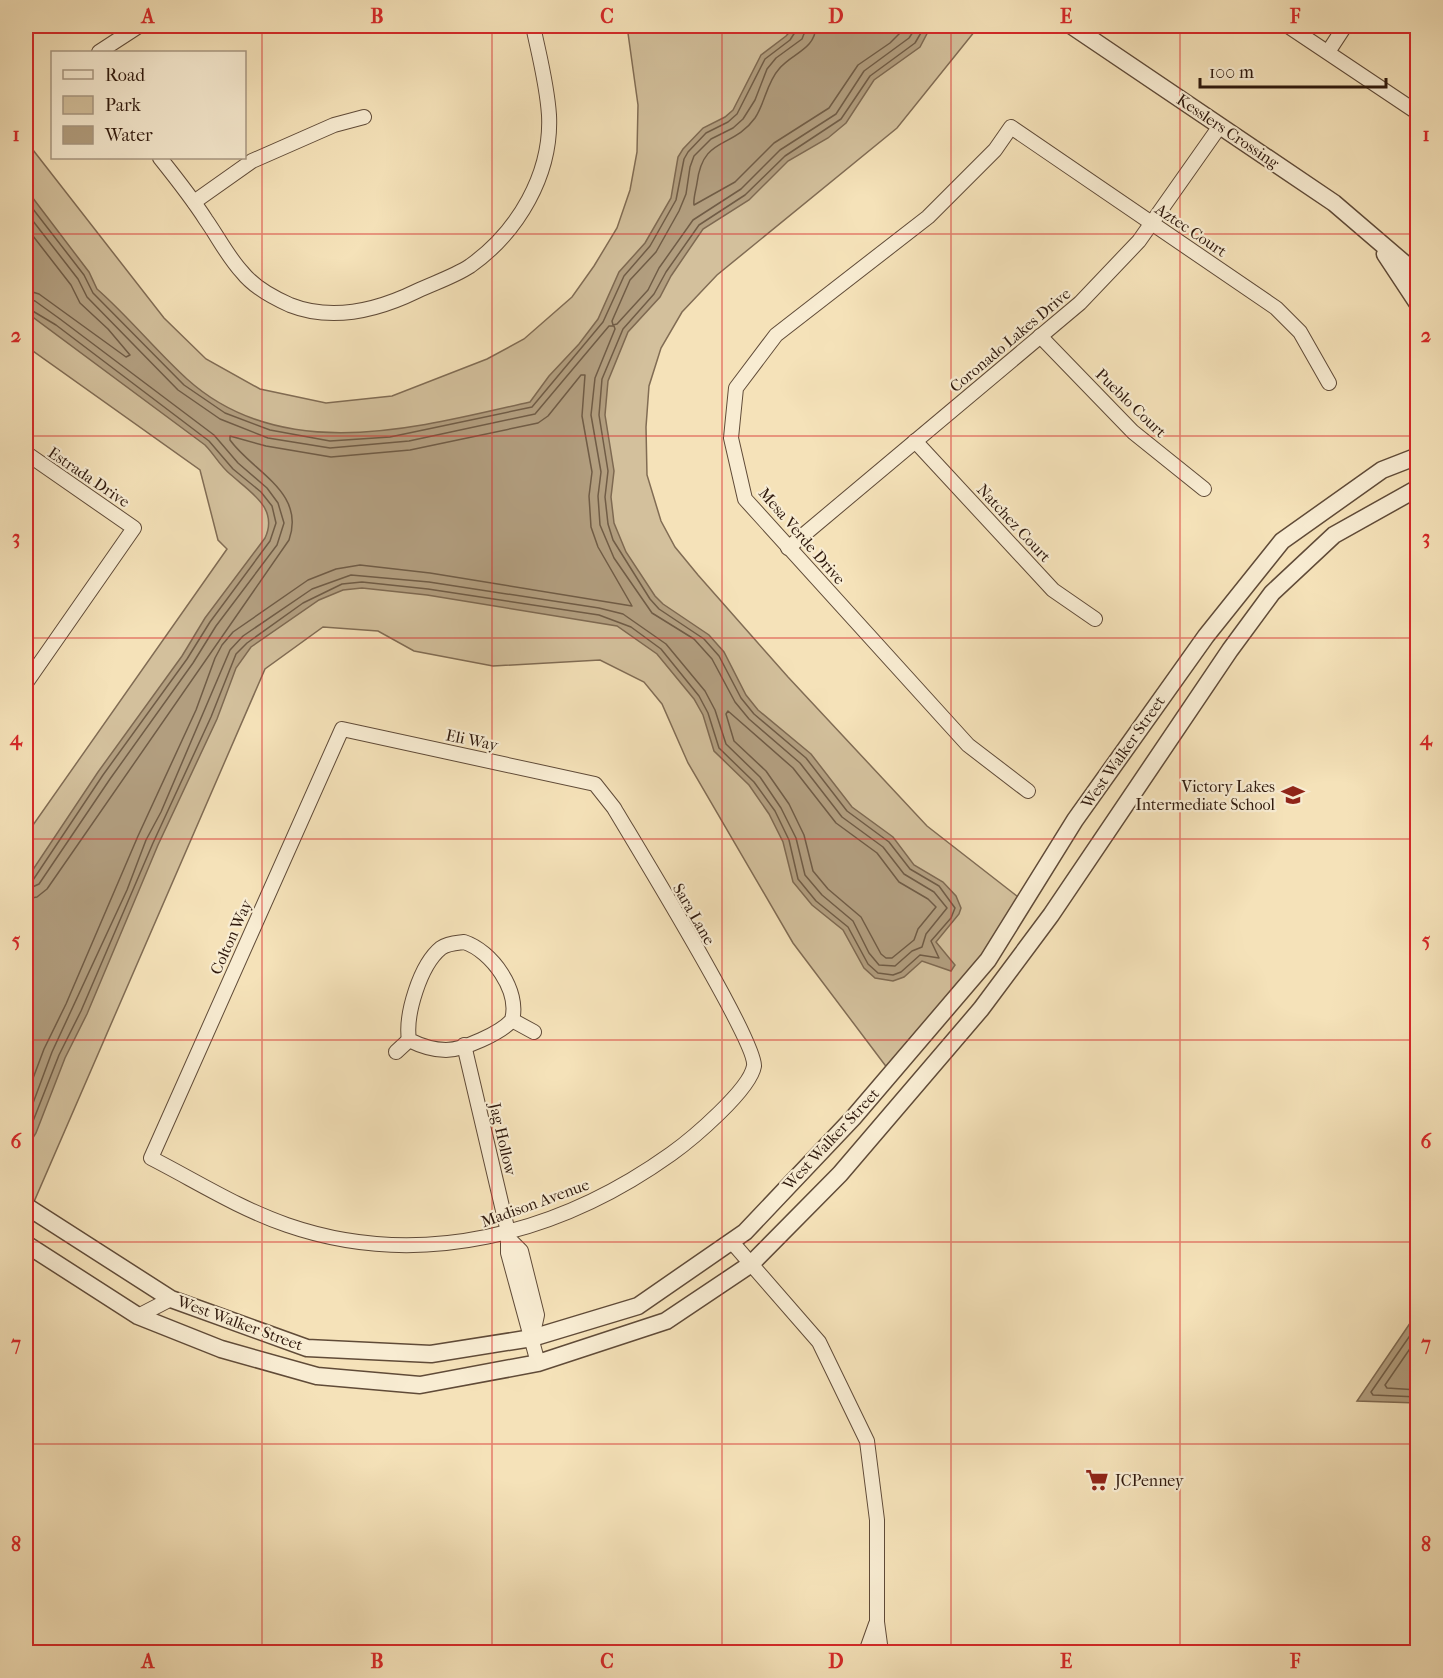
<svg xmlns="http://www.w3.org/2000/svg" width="1443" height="1678" font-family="'IM FELL French Canon',serif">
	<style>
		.green { fill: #d3c09c; stroke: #816c54; stroke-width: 1.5 }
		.water { fill: #b29e7f; stroke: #7e6951; stroke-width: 1.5 }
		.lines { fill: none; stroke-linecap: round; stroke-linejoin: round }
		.shore { stroke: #705c46; stroke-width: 1.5 }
		.minor-casing { stroke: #604b38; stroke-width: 16 }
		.tertiary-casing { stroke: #604b38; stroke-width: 19 }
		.minor { stroke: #f8ecd2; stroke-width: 14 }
		.tertiary { stroke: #f8ecd2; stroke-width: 16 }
		.grid { fill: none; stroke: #d62828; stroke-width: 1.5; stroke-opacity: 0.55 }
		.labels { text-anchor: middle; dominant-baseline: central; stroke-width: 4.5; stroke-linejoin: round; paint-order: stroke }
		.street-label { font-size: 16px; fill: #2f190d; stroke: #f8ecd2 }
		.poi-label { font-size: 16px; fill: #2f190d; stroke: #f8ecd2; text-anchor: end }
		.neatline { fill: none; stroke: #d62828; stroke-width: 2 }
		.grid-label { font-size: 20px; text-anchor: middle; font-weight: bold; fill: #d62828 }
	</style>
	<rect width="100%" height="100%" fill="#f5e2b9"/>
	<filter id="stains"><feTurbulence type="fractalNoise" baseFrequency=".00333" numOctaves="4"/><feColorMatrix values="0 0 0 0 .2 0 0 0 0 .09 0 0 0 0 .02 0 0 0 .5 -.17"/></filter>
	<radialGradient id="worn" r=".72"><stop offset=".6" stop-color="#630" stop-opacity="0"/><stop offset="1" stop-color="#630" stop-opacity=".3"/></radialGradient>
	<!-- green -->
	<polygon class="green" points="627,26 979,26 897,128 717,275 682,312 661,348 649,386 646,427 647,475 661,521 675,547 698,575 788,677 927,826 1022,900 986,954 888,1069 793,943 688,763 662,704 644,682 600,660 493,666 414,651 378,631 323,627 265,669 33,1204 26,1199 26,835 227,549 218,540 200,470 26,346 26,141 164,318 206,359 260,389 326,403 392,396 487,359 524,339 572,297 594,266 617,228 630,190 637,152 638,105"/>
	<!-- water -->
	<g class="water">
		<path d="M 795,26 L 931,26 L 920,47 L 874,80 L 846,123 L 828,138 L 788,161 L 749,200 L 703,229 L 671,276 L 660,297 L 628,332 L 608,381 L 605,415 L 614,471 L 611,497 L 614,523 L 626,552 L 655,596 L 663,604 L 709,635 L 724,652 L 746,695 L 758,710 L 811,754 L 852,807 L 893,837 L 914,865 L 943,882 L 956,896 L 961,908 L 959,914 L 936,942 L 955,965 L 951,971 L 922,961 L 904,977 L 893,981 L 875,978 L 864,968 L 843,930 L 812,905 L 793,882 L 783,842 L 769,814 L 749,785 L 714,751 L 703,715 L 694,699 L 657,654 L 617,626 L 427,595 L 362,588 L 343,590 L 319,600 L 251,647 L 236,668 L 217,719 L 158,845 L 87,1014 L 65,1058 L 36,1133 L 26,1149 L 26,880 L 98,772 L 182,656 L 205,618 L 265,538 C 279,508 250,492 230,474 C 220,466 214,454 205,445 L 26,312 L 26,189 L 89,272 L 97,289 C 129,317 156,351 187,379 C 283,466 419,427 530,402 L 549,376 L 579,344 L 598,319 L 619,272 L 645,243 L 671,198 L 678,157 L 683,149 L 703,128 L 725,117 L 733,110 L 761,55 L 786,36 Z"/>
		<polygon points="1417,1313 1417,1403 1357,1401"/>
	</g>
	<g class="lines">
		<!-- shore -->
		<g class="shore">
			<polyline points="807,26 802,39 776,58 767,69 755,100 743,119 733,128 711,139 694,156 690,167 686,194 679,211 656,252 630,280 612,321 613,325 617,324 648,290 659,268 693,220 741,189 780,150 836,114 864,71 909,38 917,26"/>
			<path d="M 816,26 C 815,50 792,53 779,69 C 767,82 765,103 755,118 C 732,150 703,135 697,183 C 696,190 693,199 694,205 L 735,182 L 774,143 L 829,108 L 858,65 L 890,43 L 907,26"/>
			<polyline points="26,200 84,275 93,293 184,385 225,413 270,430 330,441 390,437 532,407 603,322 624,276 650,246 676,200 684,159 688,152 706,133 728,122 737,114 765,59 790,40 799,26"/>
			<polyline points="26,212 78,279 87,297 178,390 220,419 268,438 330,448 409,441 535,414 609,326 614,326 615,329 595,378 591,415 601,472 598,496 600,525 614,558 652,613 694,639 712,659 735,702 749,719 800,763 842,817 883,847 904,874 934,892 947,908 926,934 922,947 912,951 895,966 879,965 869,953 853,921 822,895 805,875 796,838 781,808 760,777 726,744 715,710 705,691 666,644 623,614 599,608 429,582 351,575 312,589 243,636 230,650 161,812 146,840 127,890 52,1052 26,1122"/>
			<polyline points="26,227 71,285 80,303 108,329 130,355 126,357 39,294 26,290"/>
			<polyline points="26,299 35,301 60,319 214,435 238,463 267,488 278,503 284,523 277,545 216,626 193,663 110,779 39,884 26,890"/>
			<polyline points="26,307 56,325 209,441 233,469 261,492 272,506 276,523 270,541 210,622 187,659 103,775 33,880 26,883"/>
			<polygon points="728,711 793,768 836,823 877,853 899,882 928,899 936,907 918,929 914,940 892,958 886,958 881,954 861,917 828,889 813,871 804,835 789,804 766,771 734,741 726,714"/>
			<path d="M 26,899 L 37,897 L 47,889 L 289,540 C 306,492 253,472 230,440 L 230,436 L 266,446 L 331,457 L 410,450 L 538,423 L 548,416 L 581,375 L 585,375 L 582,416 L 592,472 L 589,496 L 591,527 L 598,547 L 632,606 L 430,573 L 360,565 L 336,569 L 308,580 L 233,632 L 222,645 L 215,658 L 196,710 L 138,836 L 66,1004 L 44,1049 L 26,1097"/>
			<polyline points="26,1139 59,1055 81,1011 153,843 211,717 236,654 247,643 303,603 342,584 362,582 428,589 599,615 631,627 661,649 699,696 708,713 719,748 754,782 775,811 789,840 798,879 816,901 848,927 868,964 878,973 893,975 901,972 920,955 939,958 931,941 951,918 955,908 939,886 910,869 889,842 847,811 806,758 754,714 741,698 719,656 704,639 659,609 650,599 613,540 608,524 605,497 608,471 599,415 602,379 623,329 654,294 666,272 699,225 745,195 785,156 841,119 870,76 915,43 925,26"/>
			<polyline points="1418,1324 1371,1392 1373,1395 1418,1397"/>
			<polyline points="1418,1337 1385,1385 1387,1388 1418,1390"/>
		</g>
		<!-- minor casing -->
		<g class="minor-casing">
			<g id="minor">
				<polyline points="1288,26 1418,113"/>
				<polyline points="99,52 139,26"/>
				<polyline points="1328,52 1345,26"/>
				<path d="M 160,158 C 176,178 192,198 206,220 C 218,237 228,257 242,272 C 253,286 274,298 290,305 C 333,322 378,310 417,291 C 434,283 455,276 470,266 C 518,232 552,174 549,115 C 547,84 539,55 533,26"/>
				<polyline points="194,202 252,161 334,125 364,117"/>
				<polyline points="1040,336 1133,432 1204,489"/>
				<polyline points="915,441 1053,590 1095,619"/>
				<polyline points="26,453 134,528 26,683"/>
				<polyline points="788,548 1080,303 1139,241 1220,126"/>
				<path d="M 342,729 L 595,784 L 614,808 C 634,842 757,1042 754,1066 C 750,1090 692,1139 671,1154 C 559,1234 420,1271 287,1225 C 238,1208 196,1181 151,1158 Z"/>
				<polyline points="1028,791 968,745 745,499 731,438 736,388 776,335 928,217 995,150 1011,127 1276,308 1300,332 1329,383"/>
				<path d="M 464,942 C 492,951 520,991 512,1020 C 501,1033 463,1050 446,1050 C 433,1050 421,1046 409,1040 C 405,1015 420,965 441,948 C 448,943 456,943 464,942 Z"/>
				<polyline points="512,1020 534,1032"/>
				<polyline points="464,1045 508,1232 508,1253 538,1363"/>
				<polyline points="396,1052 409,1040"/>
				<polyline points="509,1239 521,1251 537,1315 532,1338"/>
				<polyline points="731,1241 819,1342 867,1441 877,1520 877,1622 881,1652"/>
				<polyline points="138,1316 171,1299"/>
				<polyline points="866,1652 876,1624"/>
			</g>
		</g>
		<!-- tertiary casing -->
		<g class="tertiary-casing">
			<g id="tertiary">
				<polyline points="1072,26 1334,203 1418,275"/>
				<polyline points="1385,254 1418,304"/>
				<polyline points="26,1206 171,1299 307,1348 431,1354 532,1338 638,1306 745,1232 853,1118 988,960 1075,820 1206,636 1282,541 1382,470 1418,456"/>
				<polyline points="26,1244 138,1316 221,1349 317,1376 420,1385 538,1363 666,1321 751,1264 840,1174 981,1009 1051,915 1230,650 1272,593 1334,535 1418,488"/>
			</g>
		</g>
		<!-- minor -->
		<use href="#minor" class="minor"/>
		<!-- tertiary -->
		<use href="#tertiary" class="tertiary"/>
	</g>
	<!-- grid -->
	<path class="grid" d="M 262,26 L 262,1652M 492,26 L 492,1652M 722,26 L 722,1652M 951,26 L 951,1652M 1180,26 L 1180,1652M 26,234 L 1418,234M 26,436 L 1418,436M 26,638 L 1418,638M 26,839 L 1418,839M 26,1040 L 1418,1040M 26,1242 L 1418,1242M 26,1444 L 1418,1444"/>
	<!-- icons -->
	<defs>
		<g id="school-bare" transform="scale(1.8)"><path d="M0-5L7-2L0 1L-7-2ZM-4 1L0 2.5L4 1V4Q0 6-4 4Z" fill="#8f2418" stroke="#f8ecd2" stroke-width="2.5" paint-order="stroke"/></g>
		<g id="supermarket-bare" transform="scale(1.8)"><path d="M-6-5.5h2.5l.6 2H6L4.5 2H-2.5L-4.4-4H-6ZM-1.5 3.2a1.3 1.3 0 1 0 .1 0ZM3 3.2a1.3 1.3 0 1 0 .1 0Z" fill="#8f2418" stroke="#f8ecd2" stroke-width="2.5" paint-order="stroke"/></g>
	</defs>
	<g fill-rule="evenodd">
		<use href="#school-bare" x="1293" y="795"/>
		<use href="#supermarket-bare" x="1097" y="1480"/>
	</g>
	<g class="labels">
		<!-- street labels -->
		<g class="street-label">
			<text transform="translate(1228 131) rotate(34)">Kesslers Crossing</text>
			<text transform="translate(1191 230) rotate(34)">Aztec Court</text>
			<text transform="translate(1010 340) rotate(-40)">Coronado Lakes Drive</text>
			<text transform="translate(1131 403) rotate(44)">Pueblo Court</text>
			<text transform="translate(89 477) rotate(34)">Estrada Drive</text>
			<text transform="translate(1014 523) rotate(47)">Natchez Court</text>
			<text transform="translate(802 536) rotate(49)">Mesa Verde Drive</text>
			<text transform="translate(472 740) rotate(12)">Eli Way</text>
			<text transform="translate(1123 752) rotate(-55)">West Walker Street</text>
			<text transform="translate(694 914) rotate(60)">Sara Lane</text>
			<text transform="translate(231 937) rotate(-66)">Colton Way</text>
			<text transform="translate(503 1139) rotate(77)">Jag Hollow</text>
			<text transform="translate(831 1139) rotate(-47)">West Walker Street</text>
			<text transform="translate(535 1203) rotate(-20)">Madison Avenue</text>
			<text transform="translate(240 1323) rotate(20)">West Walker Street</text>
		</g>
		<!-- poi labels -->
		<g class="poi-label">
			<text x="1275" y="786">Victory Lakes<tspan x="1275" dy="18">Intermediate School</tspan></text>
			<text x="1115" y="1480" text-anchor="start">JCPenney</text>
		</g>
	</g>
	<!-- margin -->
	<rect width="1443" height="1678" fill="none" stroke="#f5e2b9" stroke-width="66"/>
	<!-- legend -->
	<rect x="51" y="51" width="195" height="108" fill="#f8ecd2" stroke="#a89883" stroke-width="1.5"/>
	<rect x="63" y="70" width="30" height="9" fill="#f8ecd2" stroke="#a89883" stroke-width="1.5"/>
	<text x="105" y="81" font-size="18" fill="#2f190d">Road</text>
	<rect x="63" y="96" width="30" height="18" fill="#d3c09c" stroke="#a89883" stroke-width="1.5"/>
	<text x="105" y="111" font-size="18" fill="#2f190d">Park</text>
	<rect x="63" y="126" width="30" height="18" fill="#b29e7f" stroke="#a89883" stroke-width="1.5"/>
	<text x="105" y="141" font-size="18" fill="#2f190d">Water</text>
	<!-- scale -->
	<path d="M1200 78v9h186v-9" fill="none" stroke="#2f190d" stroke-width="3"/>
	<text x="1209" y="78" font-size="18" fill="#2f190d" stroke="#f8ecd2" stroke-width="4.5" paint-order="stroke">100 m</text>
	<rect x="33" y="33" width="1377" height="1612" class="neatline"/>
	<g class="grid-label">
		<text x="148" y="23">A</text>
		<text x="377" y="23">B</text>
		<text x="607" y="23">C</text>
		<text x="836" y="23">D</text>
		<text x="1066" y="23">E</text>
		<text x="1295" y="23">F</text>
		<text x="16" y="141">1</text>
		<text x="1426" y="141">1</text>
		<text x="16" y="342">2</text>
		<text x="1426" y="342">2</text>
		<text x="16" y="544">3</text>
		<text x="1426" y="544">3</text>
		<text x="16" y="745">4</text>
		<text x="1426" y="745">4</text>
		<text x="16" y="947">5</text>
		<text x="1426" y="947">5</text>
		<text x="16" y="1148">6</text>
		<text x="1426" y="1148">6</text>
		<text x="16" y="1350">7</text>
		<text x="1426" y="1350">7</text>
		<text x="16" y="1551">8</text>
		<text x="1426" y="1551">8</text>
		<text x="148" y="1668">A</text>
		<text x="377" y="1668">B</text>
		<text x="607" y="1668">C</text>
		<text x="836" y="1668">D</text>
		<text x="1066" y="1668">E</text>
		<text x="1295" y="1668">F</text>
	</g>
	<rect width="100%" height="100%" filter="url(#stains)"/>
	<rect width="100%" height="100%" fill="url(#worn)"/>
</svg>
